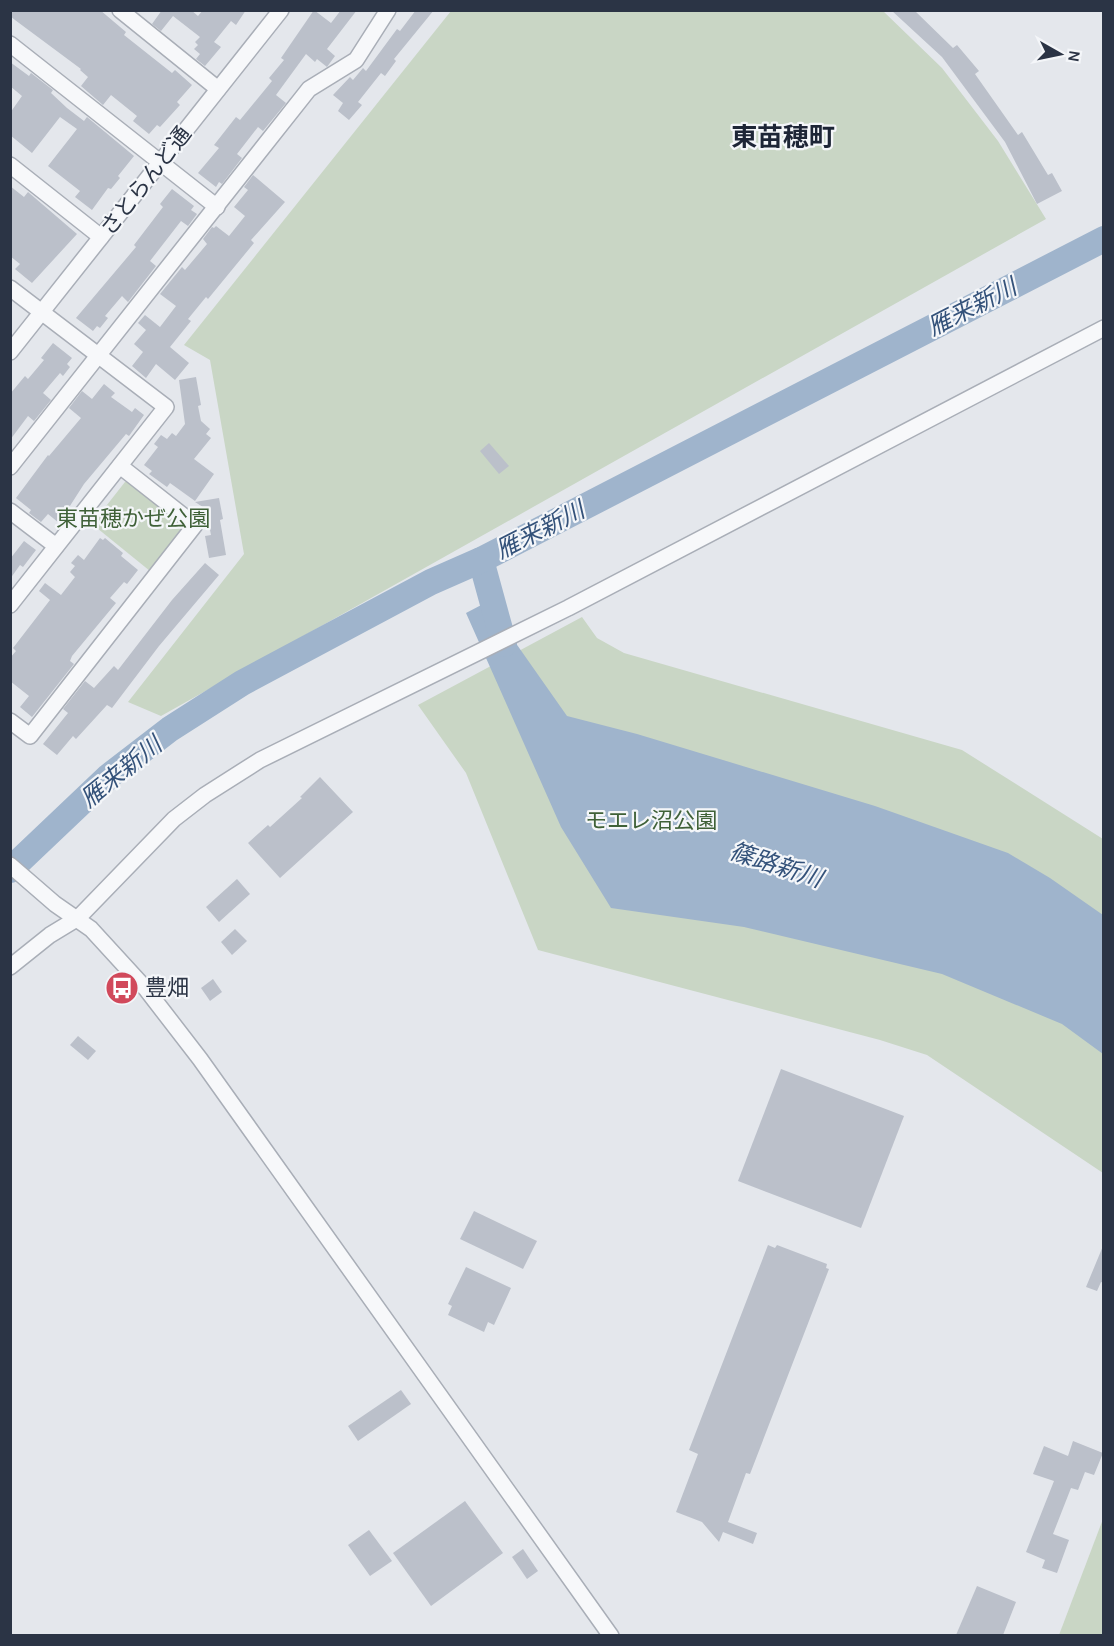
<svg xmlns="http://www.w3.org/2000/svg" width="1114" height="1646" font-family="Karla,'Noto Sans JP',sans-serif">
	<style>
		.green { fill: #c9d6c5 }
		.water { fill: #9fb4cc }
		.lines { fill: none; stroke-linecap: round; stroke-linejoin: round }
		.river { stroke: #9fb4cc; stroke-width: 26 }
		.building { fill: #bbc0ca }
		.minor-casing { stroke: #a9aeb7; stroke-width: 18 }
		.minor { stroke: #f7f8fa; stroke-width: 15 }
		.labels { text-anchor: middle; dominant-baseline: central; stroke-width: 4.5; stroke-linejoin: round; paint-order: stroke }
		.street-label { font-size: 22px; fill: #2b3445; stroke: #f4f6f9 }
		.park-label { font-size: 22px; fill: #3f6138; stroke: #f4f6f9 }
		.poi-label { font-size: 22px; fill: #2b3445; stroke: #f4f6f9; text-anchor: start }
		.water-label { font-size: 24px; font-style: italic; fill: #34527a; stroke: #f4f6f9 }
		.quarter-label { font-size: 26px; font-weight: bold; fill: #1d2536; stroke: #f4f6f9 }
	</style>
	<rect width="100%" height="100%" fill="#e4e7ec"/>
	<!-- green -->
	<g class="green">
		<polygon points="451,11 883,11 942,68 998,141 1046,219 161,716 128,702 244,554 210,360 184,345"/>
		<polygon points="125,482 133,482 180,520 182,531 150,571 92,524"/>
		<polygon points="582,617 597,638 624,653 962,750 1103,839 1103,1173 927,1055 880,1040 538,950 466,773 418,705"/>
		<polygon points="1103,1519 1103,1635 1059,1635"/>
	</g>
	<!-- water -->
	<polygon class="water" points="487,602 567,716 637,734 875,806 1008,853 1050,878 1103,915 1103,1054 1062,1024 942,974 744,927 611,908 561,827 466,613"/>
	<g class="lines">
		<!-- river -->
		<g class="river">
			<polyline points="481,560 504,644"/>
			<polyline points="10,870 109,776 170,729 242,683 431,582 481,560 1104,239"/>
		</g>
	</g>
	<!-- building -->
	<g class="building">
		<polygon points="10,10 100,10 126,32 124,35 172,73 175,70 192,85 177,102 180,105 160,127 157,125 149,134 133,121 137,116 111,95 103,105 81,86 88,77 80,70 81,69 15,20 10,16"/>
		<polygon points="162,10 191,10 198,16 203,10 246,10 236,25 231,21 214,42 221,47 205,66 196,59 200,54 194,49 198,45 195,42 200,37 173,16 161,31 152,24"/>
		<polygon points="314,10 331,23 341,10 357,10 327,49 335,56 327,67 317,59 315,62 306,54 276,95 286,103 263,131 258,127 237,154 242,158 222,184 219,182 216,187 198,173 219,148 214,145 236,117 240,120 272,81 269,78 284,60 281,58"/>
		<polygon points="416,10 434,10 394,59 396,61 385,76 381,73 358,102 362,105 349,120 338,111 343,103 333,95 350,77 353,80 363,68 366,71 397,29 400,31"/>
		<polygon points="891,10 914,10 953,48 957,45 979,71 975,74 1018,135 1022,132 1048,175 1052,173 1062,191 1037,204 1005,142 942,57"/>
		<polygon points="10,62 29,76 31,73 53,90 51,93 67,108 84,121 87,117 134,156 118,176 120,178 111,189 108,188 92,210 75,197 80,191 48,166 77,129 60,117 32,153 10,135 10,113 22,96 10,86"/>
		<polygon points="253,175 285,202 251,240 254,243 208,299 206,297 188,319 191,321 170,347 189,363 175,380 156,364 146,378 132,366 143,352 134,344 146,330 138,323 145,315 160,327 176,306 160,294 182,267 185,270 207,244 203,239 212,227 214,228 216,226 229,236 245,216 234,207 248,190 244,187"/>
		<polygon points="10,186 24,197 28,192 77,234 32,283 15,269 20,264 10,256"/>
		<polygon points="172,189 194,206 191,210 197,214 188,226 181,221 150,261 156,266 128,302 122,296 105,316 108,318 100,328 97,326 93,331 76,318 136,247 134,245 163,207 160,204"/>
		<polygon points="53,343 72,358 67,364 70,367 63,376 60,373 43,393 51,400 34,421 28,416 10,440 10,394 25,376 28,379 44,360 41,358"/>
		<polygon points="196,377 201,405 198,406 201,421 210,429 206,434 211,438 194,459 214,474 195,501 170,483 167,487 149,474 152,471 144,465 158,447 154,444 161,435 167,439 172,433 176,436 185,424 179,380"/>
		<polygon points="104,384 115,393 111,397 132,412 135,408 144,415 129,436 126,434 84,484 59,523 48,514 41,522 29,513 31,510 16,498 48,455 49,456 81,418 69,408 82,391 92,399"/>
		<polygon points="489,443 509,466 499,474 480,451"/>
		<polygon points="219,498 223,519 220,520 226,555 209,558 205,536 211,535 206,509 195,502"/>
		<polygon points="100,538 103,540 105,538 123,553 121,556 138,570 127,584 124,582 110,598 116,603 72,656 70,661 74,664 32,717 20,707 29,696 10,681 10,658 16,651 13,648 50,600 39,591 45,583 61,595 75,577 70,572 75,566 71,563 78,555 84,560"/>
		<polygon points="24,541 36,550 23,567 20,565 10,579 10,559"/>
		<polygon points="205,563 219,575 159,646 112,708 107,705 76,739 73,736 57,755 43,744 68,713 63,709 85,681 94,688 114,666 118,670 172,600"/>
		<polygon points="320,777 353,812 280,878 248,843 268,825 270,827 302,798 300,797"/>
		<polygon points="237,879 250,894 219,922 206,907"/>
		<polygon points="235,929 247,941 232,955 221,942"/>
		<polygon points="213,979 222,992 210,1001 201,988"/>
		<polygon points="78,1036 96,1051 88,1060 70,1045"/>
		<polygon points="781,1069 904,1116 861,1228 738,1181"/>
		<polygon points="474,1211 537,1241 523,1269 460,1239"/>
		<polygon points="768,1245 775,1248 777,1245 827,1264 826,1268 829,1269 750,1474 746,1473 728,1522 757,1533 753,1544 723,1532 719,1542 702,1522 676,1512 698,1454 689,1450"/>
		<polygon points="1103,1246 1104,1283 1101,1282 1097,1291 1086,1287"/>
		<polygon points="466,1267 511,1288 494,1325 488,1322 484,1332 448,1315 452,1306 448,1304"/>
		<polygon points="401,1390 411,1404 358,1441 348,1426"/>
		<polygon points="1073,1441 1103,1453 1094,1475 1085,1472 1078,1490 1071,1488 1053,1534 1069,1540 1057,1573 1042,1568 1045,1560 1026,1552 1054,1481 1033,1474 1044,1446 1068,1456"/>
		<polygon points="465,1501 503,1553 431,1606 393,1553"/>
		<polygon points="369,1530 392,1561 370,1576 348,1545"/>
		<polygon points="523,1549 538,1571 527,1579 512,1557"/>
		<polygon points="977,1586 1016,1602 1003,1635 956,1635"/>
	</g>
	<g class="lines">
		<!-- minor casing -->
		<g class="minor-casing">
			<g id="minor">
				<polyline points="120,10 218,89"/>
				<polyline points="10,44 217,207"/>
				<polyline points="10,165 101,237"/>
				<polyline points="10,288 166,407 10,605"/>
				<polyline points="10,352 281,10"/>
				<polyline points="10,467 309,89 356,60 388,10"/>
				<polyline points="10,511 56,546"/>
				<polyline points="10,721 30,736 195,525 120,466"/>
				<polyline points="10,865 55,904 91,929 146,989 200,1059 611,1636"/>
				<polyline points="10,967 50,935 78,918 174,819 205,795 260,760 568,608 1104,328"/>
			</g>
		</g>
		<!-- minor -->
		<use href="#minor" class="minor"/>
	</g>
	<!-- icons -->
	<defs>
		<g id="bus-disc" transform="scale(1.725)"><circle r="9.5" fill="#d1495b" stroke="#f4f6f9"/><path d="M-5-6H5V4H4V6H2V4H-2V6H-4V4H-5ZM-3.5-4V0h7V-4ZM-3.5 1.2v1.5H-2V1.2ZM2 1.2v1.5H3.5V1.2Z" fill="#fff"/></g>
	</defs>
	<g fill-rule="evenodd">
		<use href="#bus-disc" x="122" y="988"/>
	</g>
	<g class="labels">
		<!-- street labels -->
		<g class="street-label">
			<text transform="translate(146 181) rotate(-52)">さとらんど通</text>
		</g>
		<!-- park labels -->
		<g class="park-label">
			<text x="133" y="519">東苗穂かぜ公園</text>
			<text x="651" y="821">モエレ沼公園</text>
		</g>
		<!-- poi labels -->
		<g class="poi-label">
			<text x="145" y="988">豊畑</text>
		</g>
		<!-- water labels -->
		<g class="water-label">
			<text transform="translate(972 307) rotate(-27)">雁来新川</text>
			<text transform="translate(540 530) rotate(-27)">雁来新川</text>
			<text transform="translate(121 772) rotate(-39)">雁来新川</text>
			<text transform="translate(776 865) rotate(18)">篠路新川</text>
		</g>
		<!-- quarter labels -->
		<g class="quarter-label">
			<text x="783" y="137">東苗穂町</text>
		</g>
	</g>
	<!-- border -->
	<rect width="1114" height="1646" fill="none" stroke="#2b3445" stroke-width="24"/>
	<!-- north arrow -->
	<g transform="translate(1060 54) rotate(99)" stroke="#f4f6f9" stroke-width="4.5" paint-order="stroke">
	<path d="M0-4.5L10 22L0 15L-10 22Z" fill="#2b3445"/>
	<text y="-9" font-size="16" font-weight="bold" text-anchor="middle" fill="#2b3445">N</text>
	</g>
</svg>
